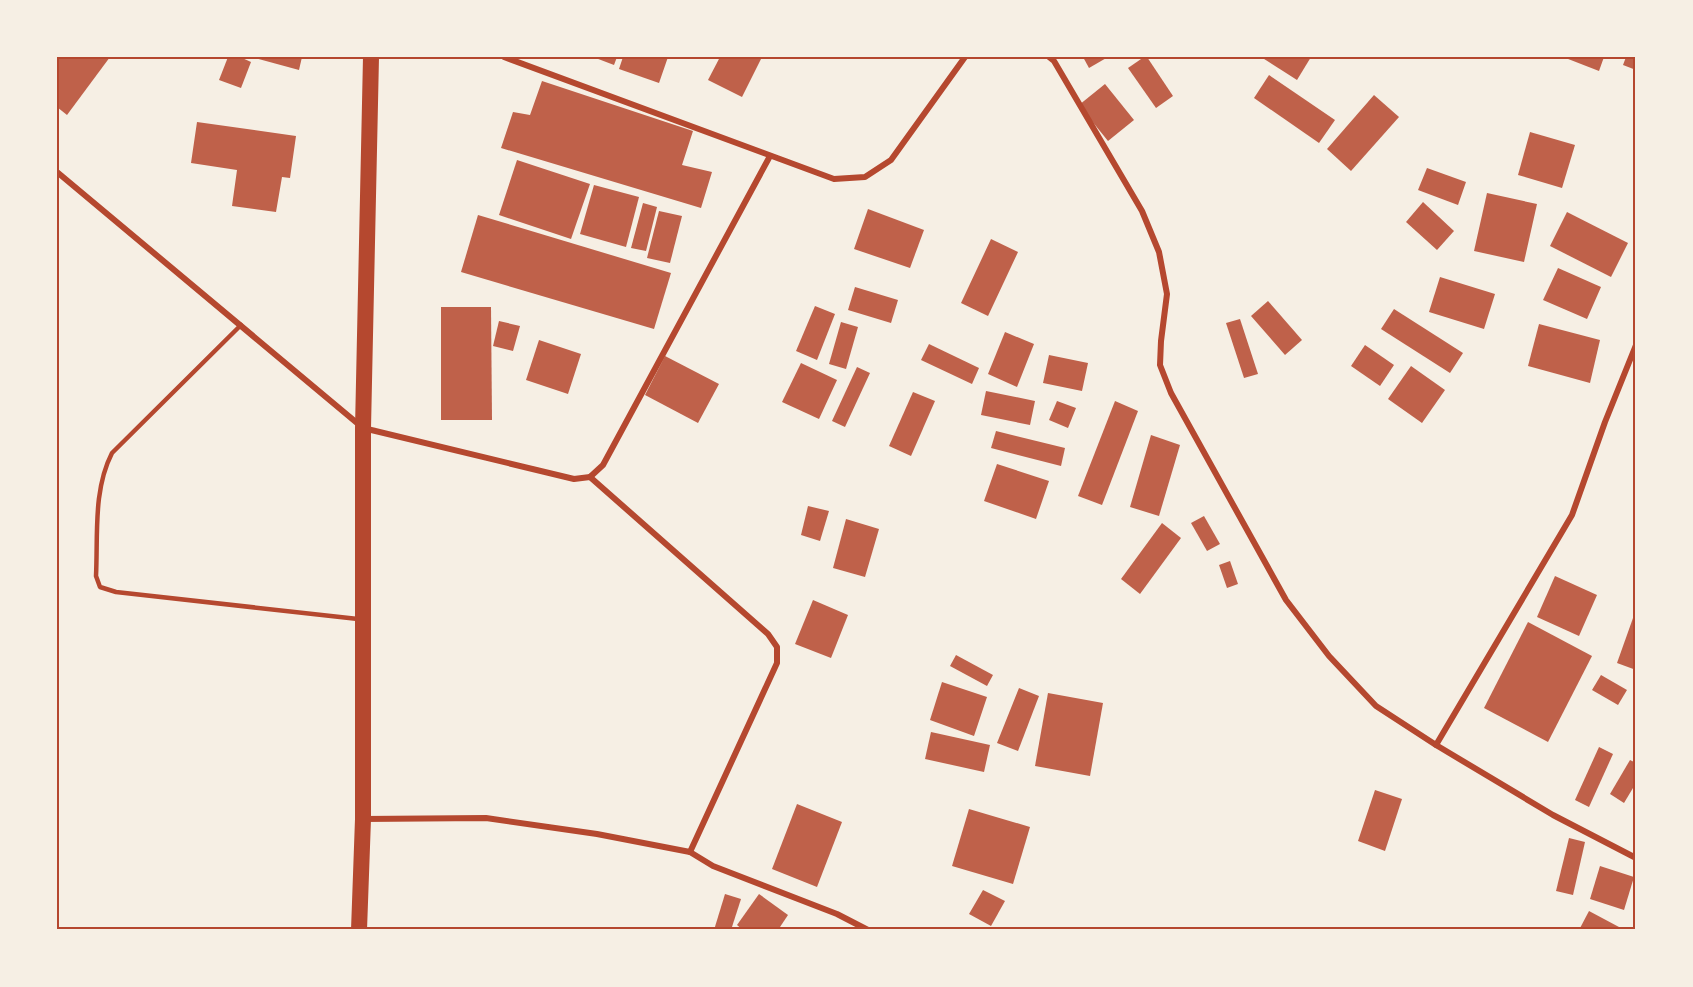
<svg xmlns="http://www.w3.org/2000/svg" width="1693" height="987" font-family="'Space Grotesk',sans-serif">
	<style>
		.building { fill: #bf614a }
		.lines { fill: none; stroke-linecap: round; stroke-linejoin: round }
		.service { stroke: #b5482f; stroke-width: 4.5 }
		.minor { stroke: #b5482f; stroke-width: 6 }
		.trunk { stroke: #b5482f; stroke-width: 16 }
		.neatline { fill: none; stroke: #b5482f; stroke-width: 2 }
	</style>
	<rect width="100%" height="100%" fill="#f6efe4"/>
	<!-- building -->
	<g class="building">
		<polygon points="57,57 110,57 67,115 57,107"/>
		<polygon points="228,57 240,57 251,62 241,88 219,80"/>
		<polygon points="251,57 302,57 299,70"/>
		<polygon points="593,57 617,57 614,65"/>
		<polygon points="623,57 668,57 659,83 619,69"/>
		<polygon points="720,57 762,57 742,97 708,80"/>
		<polygon points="1083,57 1108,57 1089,68"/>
		<polygon points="1144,57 1147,57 1173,96 1156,108 1128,68"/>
		<polygon points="1261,57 1311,57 1297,80"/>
		<polygon points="1563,57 1604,57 1599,71"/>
		<polygon points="1626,57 1636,57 1636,70 1623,65"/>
		<polygon points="1269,75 1335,120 1319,143 1254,98"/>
		<polygon points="542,81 693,131 682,165 712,172 701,208 501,148 513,112 530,115"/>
		<polygon points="1105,84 1134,120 1108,141 1079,105"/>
		<polygon points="1374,95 1399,117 1351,171 1327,149"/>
		<polygon points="197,122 296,136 290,178 282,177 276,212 232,206 237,170 191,163"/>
		<polygon points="1530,132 1575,145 1562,188 1518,175"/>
		<polygon points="517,160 590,184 571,239 499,215"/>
		<polygon points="1427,168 1466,182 1458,205 1418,190"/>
		<polygon points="594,185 639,197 626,247 580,234"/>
		<polygon points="1487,193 1537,204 1524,262 1474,251"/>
		<polygon points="1423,202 1454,231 1437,250 1406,222"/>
		<polygon points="643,203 657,207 646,251 631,248"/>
		<polygon points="868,209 924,230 910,268 854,249"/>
		<polygon points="659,211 682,216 670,263 647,258"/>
		<polygon points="1567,212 1628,243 1611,277 1550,246"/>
		<polygon points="478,215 671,273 654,329 461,272"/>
		<polygon points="991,239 1018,252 988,316 961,303"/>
		<polygon points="1558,268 1601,287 1587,319 1543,300"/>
		<polygon points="1440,277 1495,294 1484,329 1429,312"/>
		<polygon points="855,287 898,300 891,323 848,310"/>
		<polygon points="1268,301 1302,340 1285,355 1251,316"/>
		<polygon points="815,306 835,314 817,360 796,351"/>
		<polygon points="441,307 491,307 492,420 441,420"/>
		<polygon points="1394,309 1463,353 1450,373 1381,329"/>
		<polygon points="1240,319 1258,374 1244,378 1226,323"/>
		<polygon points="499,321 520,326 513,351 493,346"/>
		<polygon points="841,322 858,327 846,369 829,364"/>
		<polygon points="1539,324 1600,340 1590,383 1528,366"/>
		<polygon points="1005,332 1034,344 1017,387 988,374"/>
		<polygon points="539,340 581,354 568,394 526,380"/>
		<polygon points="929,344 979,368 972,384 921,360"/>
		<polygon points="1365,345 1394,365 1380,386 1351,366"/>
		<polygon points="1049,355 1088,363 1082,391 1043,383"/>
		<polygon points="665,356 719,384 698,423 645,395"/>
		<polygon points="801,363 837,380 819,419 782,402"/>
		<polygon points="1411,366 1445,390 1422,423 1388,399"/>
		<polygon points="857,367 870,373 845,427 832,421"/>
		<polygon points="986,391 1035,401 1030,425 981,415"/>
		<polygon points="913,392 935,401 911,456 889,446"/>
		<polygon points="1057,401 1076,408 1068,428 1049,420"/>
		<polygon points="1115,401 1138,411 1102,505 1078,496"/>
		<polygon points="996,431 1065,448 1061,466 991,448"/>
		<polygon points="1151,435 1180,445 1159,516 1130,507"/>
		<polygon points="997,464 1049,481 1036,519 984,501"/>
		<polygon points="808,506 829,511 820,541 801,535"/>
		<polygon points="1204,516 1220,544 1207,551 1191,523"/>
		<polygon points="846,519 879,529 865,577 833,568"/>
		<polygon points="1162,523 1181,538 1140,594 1121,579"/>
		<polygon points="1230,561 1238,584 1227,588 1219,565"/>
		<polygon points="1555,576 1597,595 1579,636 1537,617"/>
		<polygon points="813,600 848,615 831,658 795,644"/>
		<polygon points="1633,618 1636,619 1636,670 1617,663"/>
		<polygon points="1528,622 1592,656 1548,742 1484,708"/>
		<polygon points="956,655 993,675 987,686 950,666"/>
		<polygon points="1601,675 1627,690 1618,705 1592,690"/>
		<polygon points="942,682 987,697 974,736 930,720"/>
		<polygon points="1019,688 1039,696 1018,751 997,743"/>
		<polygon points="1048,693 1103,703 1090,776 1035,766"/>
		<polygon points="931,732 990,745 984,772 925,759"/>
		<polygon points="1599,747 1613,754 1589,807 1575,800"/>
		<polygon points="1630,760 1636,763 1636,783 1624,803 1610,794"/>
		<polygon points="1375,790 1402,799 1385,851 1358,841"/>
		<polygon points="797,804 842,822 817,887 772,869"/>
		<polygon points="969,809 1030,827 1013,884 952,866"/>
		<polygon points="1569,838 1585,842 1573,895 1556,891"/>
		<polygon points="1600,866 1634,877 1624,910 1590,899"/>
		<polygon points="983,890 1005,901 991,926 969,914"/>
		<polygon points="725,894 741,899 731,930 714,930"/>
		<polygon points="759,894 788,915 778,930 743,930 737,925"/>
		<polygon points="1589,911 1619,927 1618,930 1579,930"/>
	</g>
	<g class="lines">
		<!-- service -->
		<path class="service" d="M 241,325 L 112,453 C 93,490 98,535 96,576 L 100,587 L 116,592 L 358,619"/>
		<!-- minor -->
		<g class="minor">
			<polyline points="504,57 834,179 865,177 891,160 965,57"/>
			<polyline points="1049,57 1054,61 1142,211 1159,252 1167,294 1161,341 1160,365 1171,393 1286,600 1329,656 1376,706 1436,745 1553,815 1636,858"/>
			<polyline points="57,172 363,428 574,479 590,477 603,465 770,156"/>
			<polyline points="590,477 768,634 777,647 777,663 690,852"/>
			<polyline points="1436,745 1572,515 1605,422 1636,345"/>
			<polyline points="363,819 486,818 597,834 690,852 713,866 837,914 868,930"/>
		</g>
		<!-- trunk -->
		<polyline class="trunk" points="359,930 363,819 363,428 371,57"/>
	</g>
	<!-- border -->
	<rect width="1693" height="987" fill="none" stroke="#f6efe4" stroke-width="117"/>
	<rect x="58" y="58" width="1576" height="870" class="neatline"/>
</svg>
